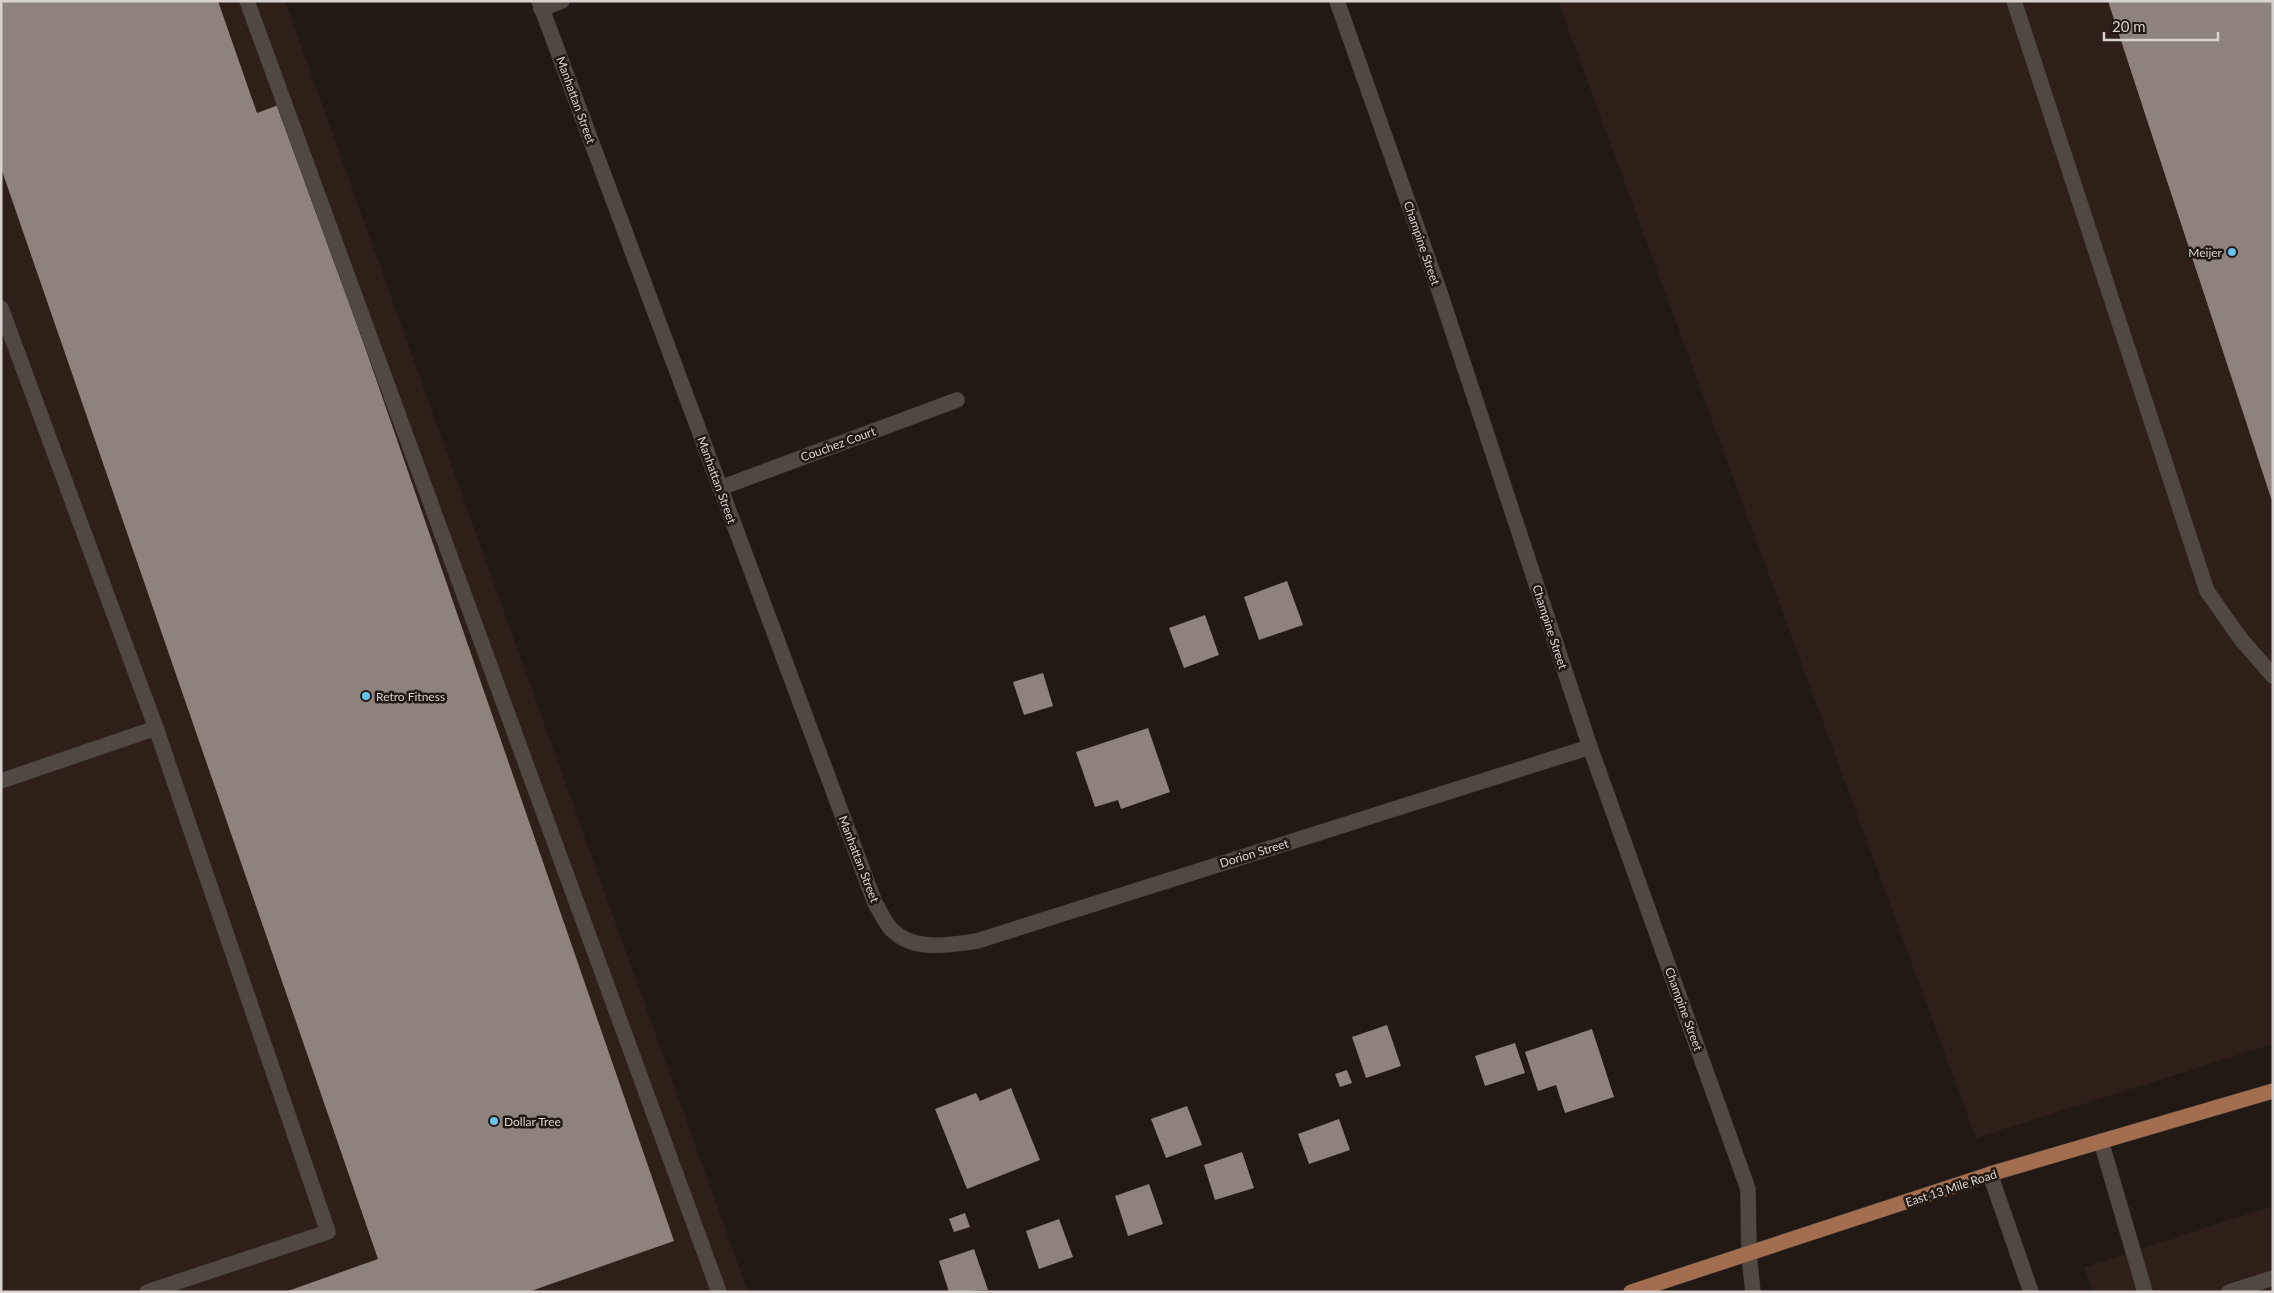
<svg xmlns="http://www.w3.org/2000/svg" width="2274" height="1293" font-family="Lato,sans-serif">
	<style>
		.built { fill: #2e1f18 }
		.building { fill: #8d827c }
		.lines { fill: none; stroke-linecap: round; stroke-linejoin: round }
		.minor-casing { stroke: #3c3634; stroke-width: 16 }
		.major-casing { stroke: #3c3634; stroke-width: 16 }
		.minor { stroke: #524842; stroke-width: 15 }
		.major { stroke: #a36e4f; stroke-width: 15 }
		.poi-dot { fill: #67c4ef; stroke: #221915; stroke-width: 2 }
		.labels { text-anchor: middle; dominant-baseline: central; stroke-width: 5; stroke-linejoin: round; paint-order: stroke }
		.street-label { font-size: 12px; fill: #d9d3cf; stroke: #221915 }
		.poi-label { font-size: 12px; fill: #d9d3cf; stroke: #221915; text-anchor: start }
	</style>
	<rect width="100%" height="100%" fill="#221915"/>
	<!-- built -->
	<g class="built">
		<polygon points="1,1 285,1 748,1292 1,1292"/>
		<polygon points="1558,1 2273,1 2273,1044 1976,1138"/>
		<polygon points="2273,1206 2273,1292 2093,1292 2084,1267"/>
	</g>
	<!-- building -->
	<g class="building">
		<polygon points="1,1 218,1 257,113 281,104 674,1241 528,1292 285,1292 378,1259 1,168"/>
		<polygon points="2108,1 2273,1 2273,501 2272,501"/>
		<polygon points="1287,581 1303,625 1259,640 1244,597"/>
		<polygon points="1205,615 1219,655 1184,668 1169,628"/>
		<polygon points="1043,673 1053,706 1024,715 1013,682"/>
		<polygon points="1148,728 1170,792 1121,809 1118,800 1095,807 1076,752"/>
		<polygon points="1387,1025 1401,1066 1366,1078 1352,1037"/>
		<polygon points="1592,1029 1614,1097 1565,1113 1556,1085 1538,1091 1525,1052"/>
		<polygon points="1515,1043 1525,1073 1485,1086 1475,1056"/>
		<polygon points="1347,1070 1352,1083 1340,1087 1335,1074"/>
		<polygon points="1011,1088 1040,1160 967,1189 935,1109 976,1093 980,1101"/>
		<polygon points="1187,1106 1202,1145 1166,1158 1151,1119"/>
		<polygon points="1339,1119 1350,1150 1309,1164 1298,1134"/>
		<polygon points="1242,1152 1254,1188 1215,1200 1204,1165"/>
		<polygon points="1149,1184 1163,1224 1128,1236 1115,1196"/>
		<polygon points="965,1213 970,1227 954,1232 949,1219"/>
		<polygon points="1059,1219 1073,1257 1039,1269 1026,1231"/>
		<polygon points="974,1249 988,1290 949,1292 939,1261"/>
	</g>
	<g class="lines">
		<!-- minor casing -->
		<g class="minor-casing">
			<g id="minor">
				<polyline points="247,1 719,1292"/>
				<path d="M 539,1 L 875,903 C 880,911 885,923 892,930 C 914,952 949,945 977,941 L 1590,747"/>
				<polyline points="1337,1 1439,290 1590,747 1748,1189 1749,1255 1753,1292"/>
				<polyline points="2014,1 2207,591 2240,638 2273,676"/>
				<polyline points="541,9 562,1"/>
				<polyline points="1,308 156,728 1,781"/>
				<polyline points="720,488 957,400"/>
				<polyline points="2101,1141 2145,1292"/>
				<polyline points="1990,1174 2031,1292"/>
				<polyline points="147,1292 328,1232 156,728"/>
				<polyline points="2229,1292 2273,1278"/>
			</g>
		</g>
		<!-- major casing -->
		<g class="major-casing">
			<polyline id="major" points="1631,1292 1990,1174 2273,1091"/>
		</g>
		<!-- minor -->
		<use href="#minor" class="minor"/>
		<!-- major -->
		<use href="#major" class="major"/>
	</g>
	<!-- markers -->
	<g class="poi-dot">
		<circle cx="2232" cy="252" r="5"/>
		<circle cx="366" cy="696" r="5"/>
		<circle cx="494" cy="1121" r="5"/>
	</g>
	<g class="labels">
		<!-- street labels -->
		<g class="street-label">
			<text transform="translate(576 100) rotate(70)">Manhattan Street</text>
			<text transform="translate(1422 243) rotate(71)">Champine Street</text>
			<text transform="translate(838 444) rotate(-20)">Couchez Court</text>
			<text transform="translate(717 480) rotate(70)">Manhattan Street</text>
			<text transform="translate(1550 627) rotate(72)">Champine Street</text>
			<text transform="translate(1254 853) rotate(-17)">Dorion Street</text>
			<text transform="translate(859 859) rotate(69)">Manhattan Street</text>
			<text transform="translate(1684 1009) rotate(70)">Champine Street</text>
			<text transform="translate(1951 1188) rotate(-18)">East 13 Mile Road</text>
		</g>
		<!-- poi labels -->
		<g class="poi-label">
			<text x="2222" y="252" text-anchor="end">Meijer</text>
			<text x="376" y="696">Retro Fitness</text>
			<text x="504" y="1121">Dollar Tree</text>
		</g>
	</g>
	<!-- border -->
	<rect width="2274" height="1293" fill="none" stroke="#d9d3cf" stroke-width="5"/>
	<!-- scale -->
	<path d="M2104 32v8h114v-8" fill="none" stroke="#d9d3cf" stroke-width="2.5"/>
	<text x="2112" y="32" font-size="15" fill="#d9d3cf" stroke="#221915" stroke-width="4" paint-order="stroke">20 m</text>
</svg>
